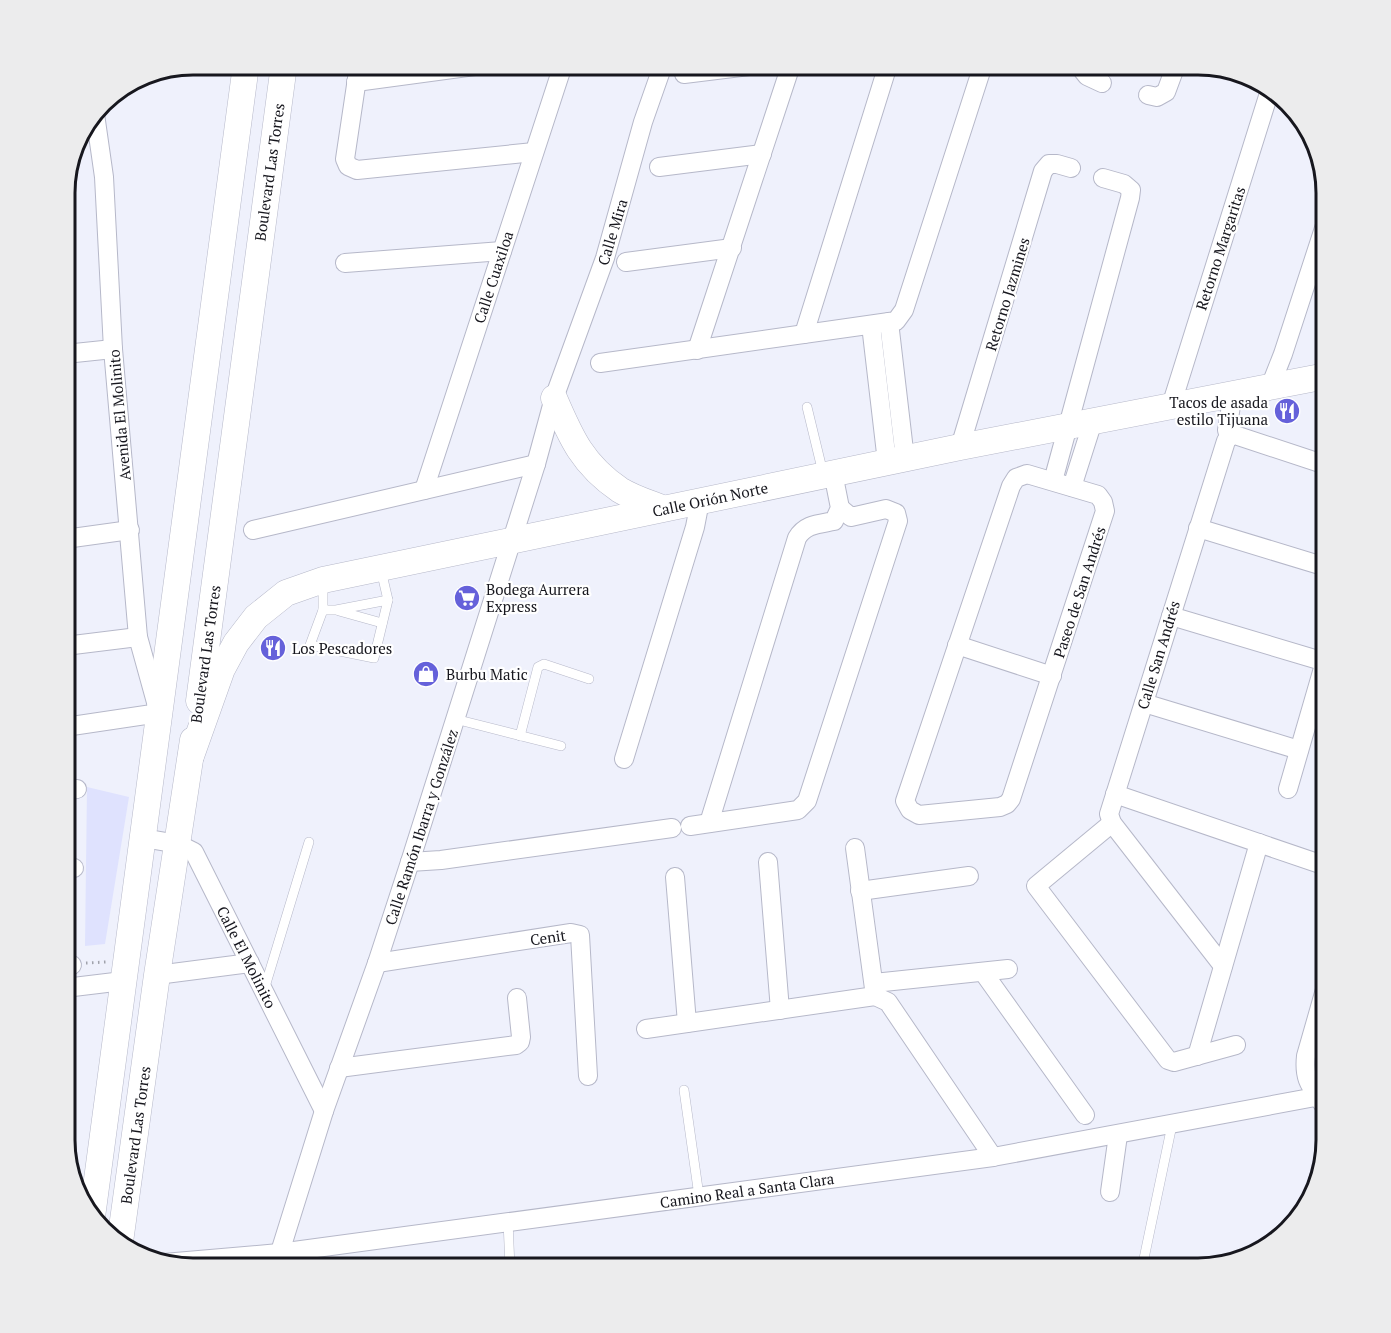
<svg xmlns="http://www.w3.org/2000/svg" width="1391" height="1333" font-family="'PT Serif',serif">
	<style>
		.green { fill: #dfe2fe }
		.lines { fill: none; stroke-linecap: round; stroke-linejoin: round }
		.lane-casing { stroke: #b6b8c9; stroke-width: 10 }
		.street-casing { stroke: #b6b8c9; stroke-width: 20 }
		.secondary-casing { stroke: #b6b8c9; stroke-width: 27 }
		.path { stroke: #a0a2ab; stroke-width: 3; stroke-dasharray: 1.5 4.5; stroke-linecap: butt }
		.lane { stroke: #fff; stroke-width: 9 }
		.street { stroke: #fff; stroke-width: 18 }
		.secondary { stroke: #fff; stroke-width: 26 }
		.labels { text-anchor: middle; dominant-baseline: central; stroke-width: 4.5; stroke-linejoin: round; paint-order: stroke }
		.street-label { font-size: 15px; fill: #17171e; stroke: #fff }
		.poi-label { font-size: 15px; fill: #17171e; stroke: #fff; text-anchor: start }
		.rim { fill: none; stroke: #17171e; stroke-width: 3 }
	</style>
	<rect width="100%" height="100%" fill="#eff1fc"/>
	<!-- green -->
	<polygon class="green" points="87,787 129,797 105,944 85,946"/>
	<g class="lines">
		<!-- lane casing -->
		<g class="lane-casing">
			<g id="lane">
				<polyline points="807,407 823,473"/>
				<polyline points="323,582 323,610 310,645 374,658 388,600 381,570"/>
				<polyline points="323,610 336,610 388,600"/>
				<polyline points="339,611 382,623"/>
				<polyline points="455,719 561,746"/>
				<polyline points="520,736 538,667 544,664 589,679"/>
				<polyline points="264,990 309,842"/>
				<polyline points="684,1090 699,1196"/>
				<polyline points="508,1221 510,1268"/>
				<polyline points="1142,1268 1172,1125"/>
			</g>
		</g>
		<!-- street casing -->
		<g class="street-casing">
			<g id="street">
				<polyline points="359,65 345,159 348,166 357,170 534,152"/>
				<polyline points="1083,65 1083,71 1087,76 1102,83"/>
				<polyline points="684,74 757,65"/>
				<polyline points="356,82 482,65"/>
				<polyline points="1148,95 1157,97 1166,92 1176,65"/>
				<polyline points="659,167 762,154"/>
				<polyline points="626,262 732,248"/>
				<polyline points="345,263 502,251"/>
				<polyline points="889,322 905,459"/>
				<polyline points="871,325 887,462"/>
				<polyline points="804,334 888,65"/>
				<polyline points="697,350 791,65"/>
				<polyline points="65,354 113,349"/>
				<polyline points="600,363 896,321 904,310 983,65"/>
				<polyline points="1270,387 1283,354 1326,222"/>
				<polyline points="1171,406 1270,90"/>
				<polyline points="1229,437 1235,435 1326,465"/>
				<polyline points="960,447 1043,171 1049,164 1057,164 1071,168"/>
				<polygon points="1027,474 1098,495 1103,502 1105,511 1011,799 1007,804 1000,807 919,815 910,810 905,801 1011,486 1016,478"/>
				<polyline points="1053,481 1130,198 1131,190 1124,184 1103,178"/>
				<polyline points="1072,487 1093,421"/>
				<polyline points="424,490 563,65"/>
				<polyline points="1198,528 1326,567"/>
				<polyline points="253,530 536,464"/>
				<polyline points="65,539 130,530"/>
				<polyline points="1171,616 1325,662"/>
				<polyline points="957,645 1052,676"/>
				<polyline points="65,646 138,637"/>
				<polyline points="1144,703 1299,750"/>
				<polyline points="65,727 159,713 138,637 113,349 104,177 95,114"/>
				<polyline points="624,759 695,527 700,501"/>
				<polyline points="1288,789 1326,658"/>
				<polyline points="65,791 77,789"/>
				<polyline points="1115,794 1326,866"/>
				<path d="M 709,823 L 797,538 C 805,524 819,524 834,521 L 840,508 L 833,473"/>
				<polyline points="1112,823 1036,886 1168,1060 1174,1062 1236,1045"/>
				<polyline points="690,826 798,810 807,801 898,521 896,513 886,509 851,517 840,508"/>
				<polyline points="143,838 178,844 194,852 324,1111"/>
				<polyline points="855,848 875,996"/>
				<polyline points="410,862 441,860 672,828"/>
				<polyline points="768,862 780,1010"/>
				<polyline points="65,869 74,868"/>
				<polyline points="675,877 687,1023"/>
				<polyline points="860,891 969,876"/>
				<polyline points="377,963 571,933 580,935 588,1076"/>
				<polyline points="65,966 72,965"/>
				<polyline points="1223,966 1112,823 1109,814 1226,441 1229,437 1227,430 1233,394"/>
				<polyline points="983,972 1085,1115"/>
				<polyline points="157,975 250,963"/>
				<polyline points="874,983 1008,969"/>
				<path d="M 1326,986 L 1306,1056 C 1303,1083 1313,1088 1326,1109"/>
				<polyline points="65,988 123,981"/>
				<polyline points="646,1029 875,996 888,1002 993,1157"/>
				<polyline points="1197,1056 1259,843"/>
				<polyline points="339,1068 516,1045 520,1042 521,1037 517,998"/>
				<polyline points="1316,1190 1322,1164"/>
				<polyline points="1110,1192 1118,1135"/>
				<polyline points="164,1263 279,1253 993,1157 1326,1095"/>
				<polyline points="275,1268 324,1111 377,963 410,862 536,464 554,398 605,258 643,122 663,65"/>
			</g>
		</g>
		<!-- secondary casing -->
		<g class="secondary-casing">
			<g id="secondary">
				<path d="M 554,398 C 571,438 583,465 620,490 C 633,498 649,503 662,508"/>
				<polyline points="199,701 284,65"/>
				<polyline points="191,756 222,669 236,643 256,617 286,593 323,580 960,447 1326,376"/>
				<polyline points="92,1217 246,65"/>
				<polyline points="120,1242 157,975 193,740"/>
			</g>
		</g>
		<!-- path -->
		<polyline class="path" points="86,963 106,962"/>
		<!-- lane -->
		<use href="#lane" class="lane"/>
		<!-- street -->
		<use href="#street" class="street"/>
		<!-- secondary -->
		<use href="#secondary" class="secondary"/>
	</g>
	<!-- icons -->
	<defs>
		<g id="restaurant-disc" transform="scale(1.35)"><circle r="9.5" fill="#6561da" stroke="#fff"/><path d="M-5-6h1v4h1v-4h1v4h1v-4h1v5L-1.5 .5V6h-2V.5L-5-1ZM5-6V6H3V1.5H1.5Q1.5-4 5-6Z" fill="#fff"/></g>
		<g id="supermarket-disc" transform="scale(1.35)"><circle r="9.5" fill="#6561da" stroke="#fff"/><path d="M-6-5.5h2.5l.6 2H6L4.5 2H-2.5L-4.4-4H-6ZM-1.5 3.2a1.3 1.3 0 1 0 .1 0ZM3 3.2a1.3 1.3 0 1 0 .1 0Z" fill="#fff"/></g>
		<g id="shop-disc" transform="scale(1.35)"><circle r="9.5" fill="#6561da" stroke="#fff"/><path d="M-5-2.5h2.3a2.7 3.5 0 0 1 5.4 0H5L5.5 6h-11ZM-1.5-2.5h3a1.5 2.3 0 0 0-3 0Z" fill="#fff"/></g>
	</defs>
	<g fill-rule="evenodd">
		<use href="#restaurant-disc" x="1287" y="411"/>
		<use href="#supermarket-disc" x="467" y="598"/>
		<use href="#restaurant-disc" x="273" y="648"/>
		<use href="#shop-disc" x="426" y="674"/>
	</g>
	<g class="labels">
		<!-- street labels -->
		<g class="street-label">
			<text transform="translate(269 172) rotate(-82)">Boulevard Las Torres</text>
			<text transform="translate(612 232) rotate(-73)">Calle Mira</text>
			<text transform="translate(1220 248) rotate(-72)">Retorno Margaritas</text>
			<text transform="translate(493 277) rotate(-72)">Calle Cuaxiloa</text>
			<text transform="translate(1007 294) rotate(-73)">Retorno Jazmines</text>
			<text transform="translate(119 415) rotate(-95)">Avenida El Molinito</text>
			<text transform="translate(710 499) rotate(-12)">Calle Orión Norte</text>
			<text transform="translate(1079 592) rotate(-72)">Paseo de San Andrés</text>
			<text transform="translate(205 654) rotate(-82)">Boulevard Las Torres</text>
			<text transform="translate(1158 655) rotate(-73)">Calle San Andrés</text>
			<text transform="translate(421 827) rotate(-72)">Calle Ramón Ibarra y González</text>
			<text transform="translate(548 937) rotate(-8)">Cenit</text>
			<text transform="translate(247 957) rotate(63)">Calle El Molinito</text>
			<text transform="translate(135 1135) rotate(-82)">Boulevard Las Torres</text>
			<text transform="translate(747 1190) rotate(-8)">Camino Real a Santa Clara</text>
		</g>
		<!-- poi labels -->
		<g class="poi-label">
			<text x="1268" y="402" text-anchor="end">Tacos de asada<tspan x="1268" dy="17">estilo Tijuana</tspan></text>
			<text x="486" y="589">Bodega Aurrera<tspan x="486" dy="17">Express</tspan></text>
			<text x="292" y="648">Los Pescadores</text>
			<text x="446" y="674">Burbu Matic</text>
		</g>
	</g>
	<!-- crop -->
	<path d="M0 0H1391V1333H0ZM193 75H1198A118 118 0 0 1 1316 193V1140A118 118 0 0 1 1198 1258H193A118 118 0 0 1 75 1140V193A118 118 0 0 1 193 75Z" fill="#ececed" fill-rule="evenodd"/>
	<path class="rim" d="M193 75H1198A118 118 0 0 1 1316 193V1140A118 118 0 0 1 1198 1258H193A118 118 0 0 1 75 1140V193A118 118 0 0 1 193 75Z"/>
</svg>
